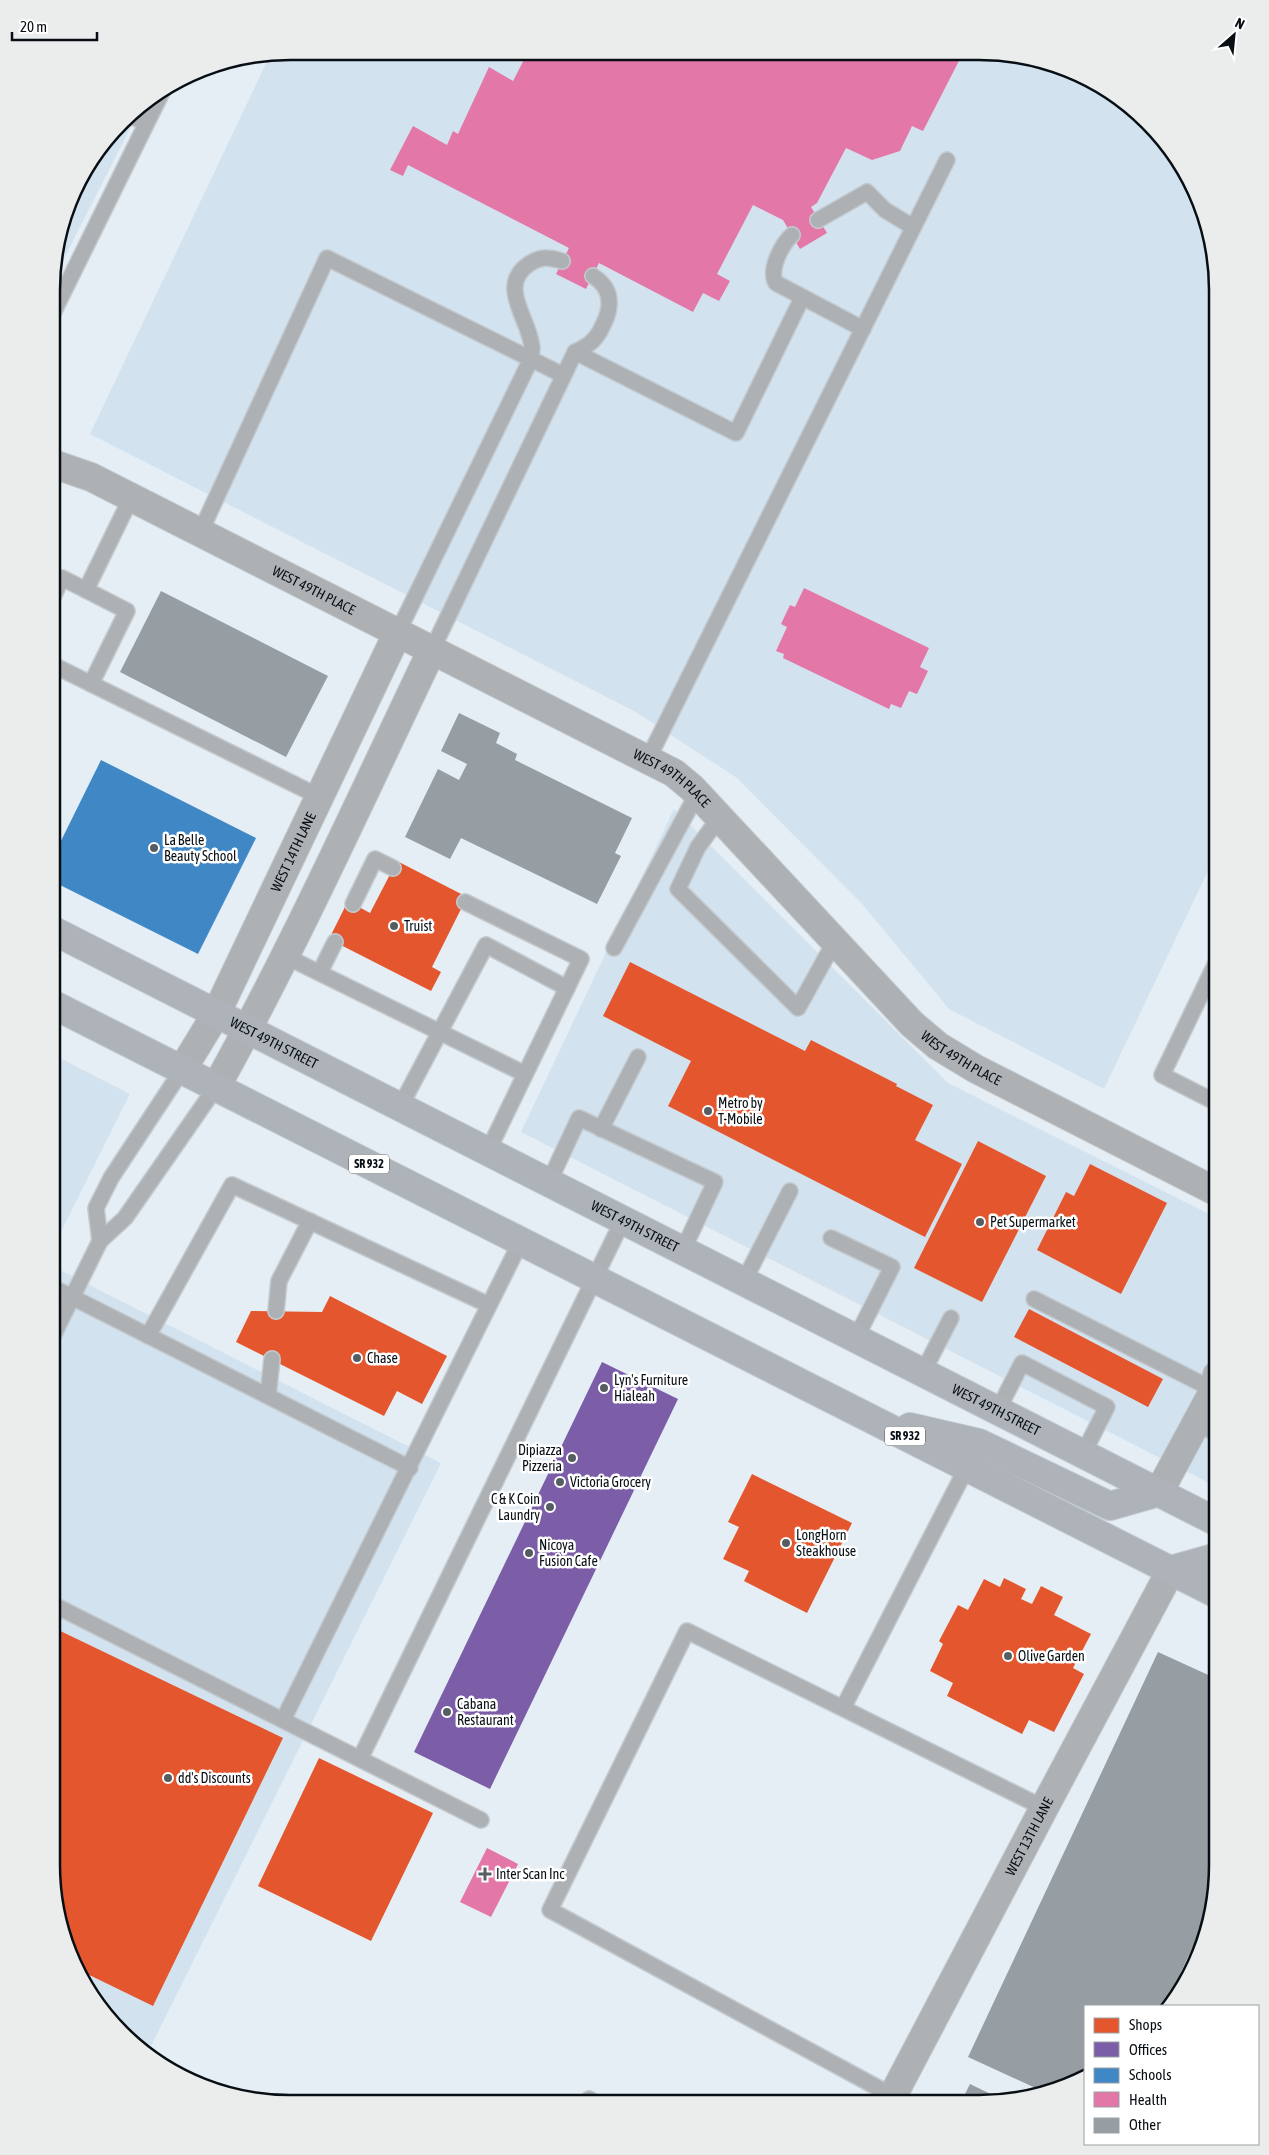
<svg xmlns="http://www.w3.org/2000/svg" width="1269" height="2155" font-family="'Asap Condensed',sans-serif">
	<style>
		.built { fill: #d3e2ef }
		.shops { fill: #e4572e }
		.offices { fill: #7b5ea7 }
		.schools { fill: #3f88c5 }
		.health { fill: #e377a8 }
		.building { fill: #969ea4 }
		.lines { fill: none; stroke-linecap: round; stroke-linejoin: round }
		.lane-casing { stroke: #c3cacf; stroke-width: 18 }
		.street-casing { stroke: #c3cacf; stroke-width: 30 }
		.primary-casing { stroke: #c3cacf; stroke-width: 30 }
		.lane { stroke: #adb1b4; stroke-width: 15 }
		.street { stroke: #adb1b4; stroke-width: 28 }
		.primary { stroke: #aeb3b9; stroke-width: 28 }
		.poi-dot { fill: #555d63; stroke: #fff; stroke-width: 2 }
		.labels { text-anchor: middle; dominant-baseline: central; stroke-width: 5; stroke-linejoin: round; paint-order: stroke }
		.shield { fill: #fff; stroke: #52575a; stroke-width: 1 }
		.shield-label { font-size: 12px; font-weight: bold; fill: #080f14 }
		.street-label { font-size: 14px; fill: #080f14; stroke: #fff }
		.poi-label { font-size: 14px; fill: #080f14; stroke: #fff; text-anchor: start }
		.rim { fill: none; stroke: #080f14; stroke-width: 2.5 }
	</style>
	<rect width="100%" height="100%" fill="#e5eef5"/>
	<!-- built -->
	<g class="built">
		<polygon points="290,51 1011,53 1071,70 1125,101 1169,145 1200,199 1218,290 1218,850 1104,1089 949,1009 863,905 737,778 634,711 90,434 270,55"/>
		<polygon points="142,105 53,280 53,259 76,184 132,111"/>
		<polygon points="674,809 948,1083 1217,1218 1217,1487 521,1132"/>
		<polygon points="52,1054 130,1094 52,1250"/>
		<polygon points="52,1266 441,1463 146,2056 100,2010 69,1956 51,1865"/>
	</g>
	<!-- shops -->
	<g class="shops">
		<polygon points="87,170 71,203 70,202 76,184"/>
		<polygon points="397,861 467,897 432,967 441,972 431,991 329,939 348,901 370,913"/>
		<polygon points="630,962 805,1051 811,1040 897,1084 896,1086 933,1105 915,1140 962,1164 925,1237 668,1106 691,1061 603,1016"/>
		<polygon points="978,1141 1046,1176 982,1302 914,1268"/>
		<polygon points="1090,1164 1167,1203 1121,1294 1037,1250 1066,1192 1074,1196"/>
		<polygon points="330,1296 447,1356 422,1404 397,1391 384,1416 236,1342 251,1311 322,1312"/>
		<polygon points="1029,1309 1163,1379 1148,1407 1014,1337"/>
		<polygon points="752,1474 852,1523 807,1613 744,1581 749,1571 723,1559 739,1527 728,1522"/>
		<polygon points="1004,1578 1026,1589 1021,1599 1032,1604 1041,1586 1063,1597 1054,1615 1091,1634 1073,1668 1084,1674 1054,1732 1029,1720 1022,1734 947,1696 953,1683 930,1671 943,1644 939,1641 958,1605 968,1610 984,1579 1000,1587"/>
		<polygon points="52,1627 283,1738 153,2006 77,1969 69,1956 51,1865"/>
		<polygon points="319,1758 433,1813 371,1941 258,1886"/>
	</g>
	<!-- offices -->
	<polygon class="offices" points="602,1362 678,1399 490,1789 414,1752"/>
	<!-- schools -->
	<polygon class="schools" points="101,760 256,838 198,954 52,881 53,857"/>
	<!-- health -->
	<g class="health">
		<polygon points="528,52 963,53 923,131 912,126 900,151 872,160 846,148 817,203 811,207 827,233 800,249 783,220 753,205 717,274 730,281 719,301 703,293 693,312 599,263 586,289 556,274 569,248 408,165 403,176 390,170 413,126 447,145 453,131 458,134 489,67 513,81"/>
		<polygon points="804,588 929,648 920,667 928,671 917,694 909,691 901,708 891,704 889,709 783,658 784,654 776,651 787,627 781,624 790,605 795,607"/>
		<polygon points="487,1848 518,1864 491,1917 460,1902"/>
	</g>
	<!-- building -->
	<g class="building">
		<polygon points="161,591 328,676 286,757 120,672"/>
		<polygon points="459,713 500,733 496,743 517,754 515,760 632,818 615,853 621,856 597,904 461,838 450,859 405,837 438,769 459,780 467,764 441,751"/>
		<polygon points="1158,1652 1217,1679 1217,1881 1212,1906 1165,2006 1085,2006 1085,2077 1070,2086 1042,2091 968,2057"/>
		<polygon points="970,2084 1001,2099 979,2104 960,2104"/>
		<polygon points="430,2095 445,2102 426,2102"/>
	</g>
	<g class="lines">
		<!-- lane casing -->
		<g class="lane-casing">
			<g id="lane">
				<polyline points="129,115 146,123"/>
				<polyline points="818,220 867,192 885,210 913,227"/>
				<path d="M 792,235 C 782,244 768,270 776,283 L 863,329"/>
				<polyline points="53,313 162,92"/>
				<path d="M 575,352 C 580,350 585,347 589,344 C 596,339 600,332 603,325 C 613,306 612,288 593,276"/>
				<polyline points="200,533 327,258 563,375"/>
				<polyline points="86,590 127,611 91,684"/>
				<polyline points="53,597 62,578 86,590 131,498"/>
				<path d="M 398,632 L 531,359 C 531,356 532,351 532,348 C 531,321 496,286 529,264 C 541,256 549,257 562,261"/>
				<polyline points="432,650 575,352 736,433 802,298"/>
				<polyline points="53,665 320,797"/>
				<polyline points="648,759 947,160"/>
				<polyline points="719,818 698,847 678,889 798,1008 835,941"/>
				<polyline points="465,902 581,959 488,1151"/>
				<polyline points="353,904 375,859 393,868"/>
				<polyline points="614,948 697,794"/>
				<polyline points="285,956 525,1074"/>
				<polyline points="320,972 335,942"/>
				<polyline points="1217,1103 1162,1075 1218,959"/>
				<polyline points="400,1107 486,945 567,988"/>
				<polyline points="601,1129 638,1057"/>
				<polyline points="549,1182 579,1118 715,1182 683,1250"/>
				<polyline points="831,1238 892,1267 856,1338"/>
				<polyline points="100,1241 96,1208 111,1178 182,1070"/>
				<polyline points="744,1281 790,1191"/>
				<polyline points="52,1287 410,1468"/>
				<polyline points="1034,1299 1214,1390"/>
				<polyline points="276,1311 279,1281 310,1221"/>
				<polyline points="148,1336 232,1185 489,1305"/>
				<polyline points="52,1338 100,1241 125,1218 216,1087"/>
				<polyline points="923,1372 951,1318"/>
				<polyline points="268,1396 272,1359"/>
				<polyline points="998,1410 1022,1363 1107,1407 1083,1454"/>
				<polyline points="1197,1423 1217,1434"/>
				<polyline points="52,1604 481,1820"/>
				<polyline points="843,1708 967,1467"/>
				<polyline points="283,1720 521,1241"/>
				<polyline points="360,1759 623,1220"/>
				<polyline points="893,2096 550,1910 687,1631 1044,1808"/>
				<polyline points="587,2103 589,2099 596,2103"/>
			</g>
		</g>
		<!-- street casing -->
		<g class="street-casing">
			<g id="street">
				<path id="s1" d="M 53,464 L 91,477 L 674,773 L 692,788 L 912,1024 L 938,1046 L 976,1069 L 1217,1192"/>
				<path id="s2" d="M 182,1070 L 216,1014 L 398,632"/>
				<path d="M 216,1087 C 295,945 362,796 432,650"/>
				<polyline points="1159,1492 1214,1390 1217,1375"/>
				<path id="s3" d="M 889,2103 L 1044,1808 L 1171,1570"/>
			</g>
		</g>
		<!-- primary casing -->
		<g class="primary-casing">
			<g id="primary">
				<path id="s4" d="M 52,930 L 1217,1522"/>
				<polyline points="52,1004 1217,1594"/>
				<polyline points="910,1427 979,1443 1110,1506 1159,1492"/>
				<polyline points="1171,1570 1217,1557"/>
			</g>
		</g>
		<!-- lane -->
		<use href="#lane" class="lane"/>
		<!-- street -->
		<use href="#street" class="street"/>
		<!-- primary -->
		<use href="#primary" class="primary"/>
	</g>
	<!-- markers -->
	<g class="poi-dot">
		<circle cx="154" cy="848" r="5"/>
		<circle cx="394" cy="926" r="5"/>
		<circle cx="708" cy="1111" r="5"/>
		<circle cx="980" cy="1222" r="5"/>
		<circle cx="357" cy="1358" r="5"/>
		<circle cx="604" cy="1388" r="5"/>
		<circle cx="572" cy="1458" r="5"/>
		<circle cx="560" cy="1482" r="5"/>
		<circle cx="550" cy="1507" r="5"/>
		<circle cx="786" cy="1543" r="5"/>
		<circle cx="529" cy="1553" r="5"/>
		<circle cx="1008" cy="1656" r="5"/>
		<circle cx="447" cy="1712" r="5"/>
		<circle cx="168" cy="1778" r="5"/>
		<path d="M482.5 1866.5h5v5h5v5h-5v5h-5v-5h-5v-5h5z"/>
	</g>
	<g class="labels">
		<!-- shield labels -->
		<g class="shield">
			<rect x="349" y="1154.5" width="40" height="19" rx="4"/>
			<rect x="885" y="1426.5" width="40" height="19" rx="4"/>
		</g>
		<g class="shield-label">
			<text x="369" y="1164">SR 932</text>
			<text x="905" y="1436">SR 932</text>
		</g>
		<!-- street labels -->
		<g class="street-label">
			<text stroke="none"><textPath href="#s1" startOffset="290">WEST 49TH PLACE</textPath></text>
			<text stroke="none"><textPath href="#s1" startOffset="695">WEST 49TH PLACE</textPath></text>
			<text stroke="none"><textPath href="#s2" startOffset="245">WEST 14TH LANE</textPath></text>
			<text stroke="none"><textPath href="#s4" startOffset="249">WEST 49TH STREET</textPath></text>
			<text stroke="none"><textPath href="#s1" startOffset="1100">WEST 49TH PLACE</textPath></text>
			<text stroke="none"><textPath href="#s4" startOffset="654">WEST 49TH STREET</textPath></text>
			<text stroke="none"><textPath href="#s4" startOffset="1059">WEST 49TH STREET</textPath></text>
			<text stroke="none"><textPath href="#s3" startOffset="301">WEST 13TH LANE</textPath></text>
		</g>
		<!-- poi labels -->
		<g class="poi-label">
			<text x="164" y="840">La Belle<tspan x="164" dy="16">Beauty School</tspan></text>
			<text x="404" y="926">Truist</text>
			<text x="718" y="1103">Metro by<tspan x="718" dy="16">T-Mobile</tspan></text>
			<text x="990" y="1222">Pet Supermarket</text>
			<text x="367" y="1358">Chase</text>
			<text x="614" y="1380">Lyn's Furniture<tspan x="614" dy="16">Hialeah</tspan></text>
			<text x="562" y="1450" text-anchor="end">Dipiazza<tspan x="562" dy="16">Pizzeria</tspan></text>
			<text x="570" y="1482">Victoria Grocery</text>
			<text x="540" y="1499" text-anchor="end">C &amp; K Coin<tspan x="540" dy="16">Laundry</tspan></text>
			<text x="796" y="1535">LongHorn<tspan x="796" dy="16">Steakhouse</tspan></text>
			<text x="539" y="1545">Nicoya<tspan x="539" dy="16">Fusion Cafe</tspan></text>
			<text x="1018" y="1656">Olive Garden</text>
			<text x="457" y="1704">Cabana<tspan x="457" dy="16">Restaurant</tspan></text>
			<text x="178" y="1778">dd's Discounts</text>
			<text x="496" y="1874">Inter Scan Inc</text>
		</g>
	</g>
	<!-- crop -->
	<path d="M0 0H1269V2155H0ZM290 60H979A230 230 0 0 1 1209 290V1865A230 230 0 0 1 979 2095H290A230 230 0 0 1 60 1865V290A230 230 0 0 1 290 60Z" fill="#ebecec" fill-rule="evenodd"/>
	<path class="rim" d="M290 60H979A230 230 0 0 1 1209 290V1865A230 230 0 0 1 979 2095H290A230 230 0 0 1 60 1865V290A230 230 0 0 1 290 60Z"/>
	<!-- legend -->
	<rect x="1084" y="2005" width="175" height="140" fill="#ffffff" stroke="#9c9fa1"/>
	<rect x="1094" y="2018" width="25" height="15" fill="#e4572e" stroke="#9c9fa1"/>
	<text x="1129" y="2030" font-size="15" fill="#080f14">Shops</text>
	<rect x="1094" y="2042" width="25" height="15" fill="#7b5ea7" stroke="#9c9fa1"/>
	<text x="1129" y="2055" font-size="15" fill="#080f14">Offices</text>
	<rect x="1094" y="2068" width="25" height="15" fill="#3f88c5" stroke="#9c9fa1"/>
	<text x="1129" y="2080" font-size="15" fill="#080f14">Schools</text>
	<rect x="1094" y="2092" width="25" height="15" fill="#e377a8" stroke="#9c9fa1"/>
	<text x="1129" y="2105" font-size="15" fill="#080f14">Health</text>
	<rect x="1094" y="2118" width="25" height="15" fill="#969ea4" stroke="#9c9fa1"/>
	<text x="1129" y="2130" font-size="15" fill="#080f14">Other</text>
	<!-- north arrow -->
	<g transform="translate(1234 35) rotate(27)" stroke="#ffffff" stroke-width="4" paint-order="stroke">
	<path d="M0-4L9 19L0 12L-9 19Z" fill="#080f14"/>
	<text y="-8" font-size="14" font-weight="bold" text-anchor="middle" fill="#080f14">N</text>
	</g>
	<!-- scale -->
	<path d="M12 32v8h85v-8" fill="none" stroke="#080f14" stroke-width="2.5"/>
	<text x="20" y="32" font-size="15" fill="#080f14" stroke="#ffffff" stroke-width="4" paint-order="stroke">20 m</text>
</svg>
